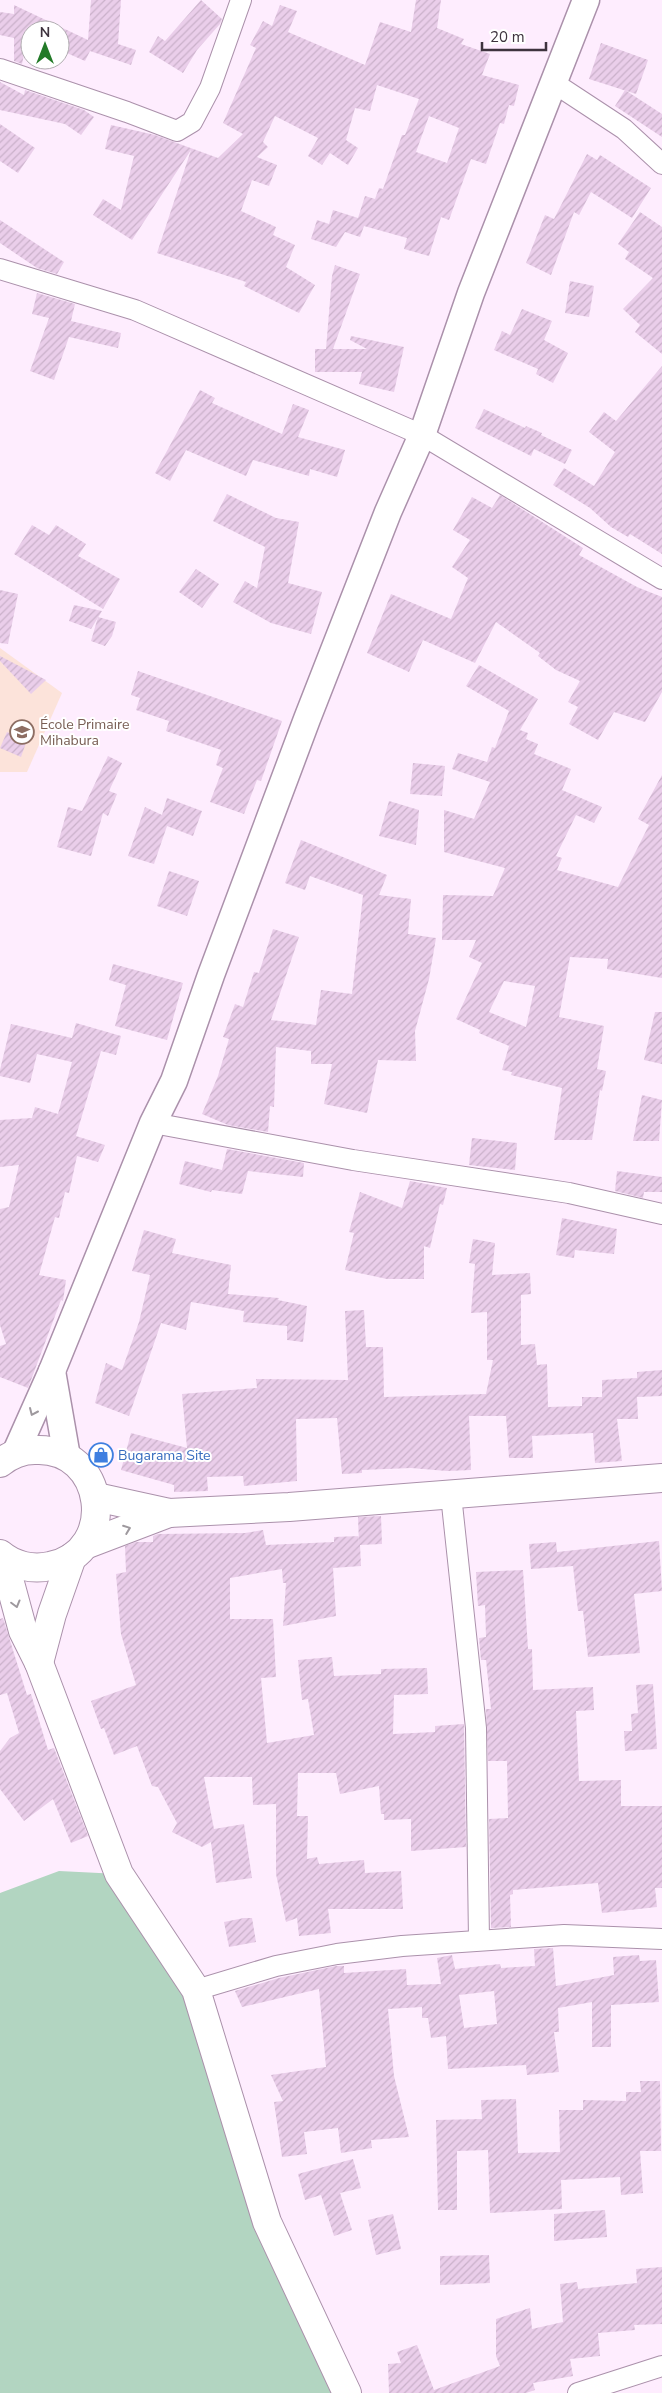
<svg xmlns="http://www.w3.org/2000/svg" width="662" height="2393" font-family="'Nunito Sans',sans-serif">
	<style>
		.education { fill: #fce3da }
		.green { fill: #b2d5c1 }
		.building { fill: url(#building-hatch); fill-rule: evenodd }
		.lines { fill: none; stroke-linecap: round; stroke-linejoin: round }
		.minor-casing { stroke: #ab91ab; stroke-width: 22 }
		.major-casing { stroke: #ab91ab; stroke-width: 29 }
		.highway-casing { stroke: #ab91ab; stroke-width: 30 }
		.minor { stroke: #fff; stroke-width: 20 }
		.major { stroke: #fff; stroke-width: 26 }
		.highway { stroke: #fff; stroke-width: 28 }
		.oneway { stroke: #9e999e }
		.labels { text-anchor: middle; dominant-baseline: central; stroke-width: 4; stroke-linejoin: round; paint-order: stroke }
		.education-label { font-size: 14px; fill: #785e54; stroke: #fff; text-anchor: start }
		.shop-label { font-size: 14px; fill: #366cbe; stroke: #fff; text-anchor: start }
	</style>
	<defs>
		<pattern id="building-hatch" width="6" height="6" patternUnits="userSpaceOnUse" patternTransform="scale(1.25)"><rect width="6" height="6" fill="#eaceea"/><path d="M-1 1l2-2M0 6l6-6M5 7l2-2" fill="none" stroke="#cab1ca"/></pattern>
	</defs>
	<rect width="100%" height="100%" fill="#feedfe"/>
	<!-- education -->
	<polygon class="education" points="0,648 62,693 27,772 0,772"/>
	<!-- green -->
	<polygon class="green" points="59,1871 119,1874 196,1990 267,2222 347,2393 0,2393 0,1893"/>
	<!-- building -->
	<g class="building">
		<polygon points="91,0 121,0 118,44 136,50 131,65 90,51 85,61 60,50 60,30 29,30 22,64 14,61 14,38 0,35 0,12 14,14 14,5 88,40"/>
		<polygon points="201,0 222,19 220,24 197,50 183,73 149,52 158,36 165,41"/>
		<path d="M 416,0 L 441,0 L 437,28 L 464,39 L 461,44 L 490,54 L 482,75 L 519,85 L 514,106 L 509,105 L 504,124 L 500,123 L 486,164 L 471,159 L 449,220 L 441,217 L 429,256 L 404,249 L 407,238 L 364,226 L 360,237 L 345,232 L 336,247 L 311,239 L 317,220 L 329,224 L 333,210 L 358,218 L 365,196 L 375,199 L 379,188 L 383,189 L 402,135 L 405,135 L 419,99 L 377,85 L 370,111 L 355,108 L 346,140 L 358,148 L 348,165 L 330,153 L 322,165 L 308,156 L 318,138 L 275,116 L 263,142 L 268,147 L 257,157 L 277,165 L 269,186 L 252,180 L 241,211 L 276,227 L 273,235 L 295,245 L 286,267 L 315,285 L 299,313 L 244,286 L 246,282 L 157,253 L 191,150 L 132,240 L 93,215 L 103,199 L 121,210 L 134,156 L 105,149 L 111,125 L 155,135 L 218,158 L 243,134 L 223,123 L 256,48 L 250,45 L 263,21 L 272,26 L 280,5 L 297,11 L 288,32 L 365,65 L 380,22 L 411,32 ZM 429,116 L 459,128 L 447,163 L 416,152 Z"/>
		<polygon points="601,43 648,60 636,94 589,79"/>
		<polygon points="0,82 24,95 25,90 84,110 94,117 81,135 65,124 0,110"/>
		<polygon points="625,90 662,114 662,137 615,106"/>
		<polygon points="0,124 35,148 18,173 0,161"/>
		<polygon points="587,154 597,160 600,155 651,188 632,218 591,192 579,215 574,212 551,275 526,263 545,215 554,219"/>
		<polygon points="640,212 662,227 662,354 635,332 640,325 623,309 653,278 625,259 629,252 618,244"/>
		<polygon points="0,220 64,262 57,274 37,268 0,243"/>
		<polygon points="335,265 360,274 333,349 367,349 350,340 351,336 404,347 394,392 359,384 362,372 315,372 315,349 326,349 332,276"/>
		<polygon points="570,281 594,286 589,317 565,313"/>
		<polygon points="37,293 75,304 71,321 121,333 118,348 69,337 54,380 30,371 49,318 32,314"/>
		<polygon points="522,309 552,321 544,340 568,353 553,383 536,374 538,369 494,350 502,331 510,335"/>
		<polygon points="662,366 662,554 630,534 628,537 611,527 590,508 553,485 564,468 594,486 615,452 589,432 604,412 616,421"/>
		<polygon points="200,390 215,398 212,403 282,434 293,404 309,410 298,437 345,450 337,477 310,469 309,476 253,460 246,476 186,450 170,481 155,473"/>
		<polygon points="484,409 525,428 526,426 542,433 541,435 572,450 565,464 534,449 531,456 475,428"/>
		<polygon points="227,494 276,518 299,522 288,583 322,592 311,634 271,623 233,602 245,581 257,588 265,547 213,521"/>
		<polygon points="500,495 583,548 579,555 637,587 662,597 662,692 645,722 614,712 598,740 569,724 578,707 568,702 580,681 556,670 538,656 540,653 496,622 475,663 423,640 409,672 367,653 391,594 451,619 468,578 452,567 470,540 453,530 472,497 492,508"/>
		<polygon points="32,525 49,535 56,525 86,544 78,556 120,579 103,609 14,554"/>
		<polygon points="196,569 219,584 202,608 179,592"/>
		<polygon points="0,590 18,594 8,644 0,643"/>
		<polygon points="74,605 102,611 91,629 69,621"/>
		<polygon points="98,617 116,622 112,636 105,646 91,641"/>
		<polygon points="0,656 46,680 31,694 0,661"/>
		<path d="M 479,665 L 538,699 L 520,730 L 528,733 L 526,739 L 538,744 L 534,754 L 571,769 L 562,790 L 602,807 L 594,823 L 576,815 L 556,856 L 562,858 L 557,870 L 618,887 L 649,825 L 638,819 L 662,775 L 662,978 L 607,969 L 608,959 L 570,957 L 559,1017 L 604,1026 L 597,1069 L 606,1071 L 602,1091 L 600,1090 L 592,1140 L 554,1140 L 562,1088 L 511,1075 L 512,1072 L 502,1070 L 509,1046 L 479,1033 L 480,1030 L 456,1019 L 482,963 L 469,957 L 476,940 L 442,940 L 443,895 L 493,896 L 505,868 L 444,852 L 444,810 L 474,819 L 490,782 L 452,769 L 458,753 L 487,762 L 492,747 L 495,748 L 509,711 L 466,686 ZM 504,981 L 535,986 L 526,1027 L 489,1012 Z"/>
		<polygon points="138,671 282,721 261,781 257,780 244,814 210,802 223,768 216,765 221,750 166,731 169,721 136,710 140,698 131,695"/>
		<polygon points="7,732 27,740 21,757 0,748"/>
		<polygon points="108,756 122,763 109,791 117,794 108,816 103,813 91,856 57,847 68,807 82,811"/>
		<polygon points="413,763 445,766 442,796 410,794"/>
		<polygon points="167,798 202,811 193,836 167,826 154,864 128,856 145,807 162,815"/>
		<polygon points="389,801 419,810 416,845 379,836"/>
		<polygon points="301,840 387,875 379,895 411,899 408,934 436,938 429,979 415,1031 416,1061 378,1060 367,1113 324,1104 332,1064 311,1064 311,1051 276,1047 274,1107 270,1106 268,1132 228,1125 202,1114 218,1076 229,1039 223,1037 235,1004 243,1007 254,972 259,973 273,929 299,937 271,1020 316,1025 321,990 352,994 363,895 310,876 305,890 285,883"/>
		<polygon points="169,871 199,881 187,916 157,906"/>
		<polygon points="113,964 183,983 167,1040 115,1026 126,985 109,980"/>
		<polygon points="655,1012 662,1012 662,1064 644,1060"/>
		<polygon points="76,1023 121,1036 116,1055 101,1051 76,1136 105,1145 98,1162 77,1156 69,1193 65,1192 59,1218 55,1217 39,1275 66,1280 63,1301 61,1300 28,1388 0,1377 0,1346 6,1344 0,1325 0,1209 9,1207 19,1165 0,1167 0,1120 32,1118 35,1107 58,1114 72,1062 37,1054 30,1083 0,1076 0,1070 11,1024 72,1038"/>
		<polygon points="642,1095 662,1100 659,1141 633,1141"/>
		<polygon points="472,1138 517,1143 515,1170 469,1165"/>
		<polygon points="227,1149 304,1163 303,1177 248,1171 242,1194 212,1190 211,1192 179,1184 185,1161 222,1170"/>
		<polygon points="617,1171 662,1177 662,1192 644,1192 643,1198 615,1191"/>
		<polygon points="410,1181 447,1188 443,1205 440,1204 430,1248 424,1246 424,1279 387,1279 345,1270 354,1233 349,1232 360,1192 402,1208"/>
		<polygon points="562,1218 617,1229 614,1254 575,1250 574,1258 556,1255"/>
		<polygon points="144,1230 176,1239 172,1253 231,1265 228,1294 279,1298 278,1300 307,1306 303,1342 287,1340 287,1326 243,1322 244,1311 191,1302 186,1330 161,1323 129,1416 95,1403 106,1363 122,1370 139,1322 150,1275 132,1271"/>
		<polygon points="473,1239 495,1243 492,1275 530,1273 531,1294 521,1295 521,1345 535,1344 537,1365 547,1364 548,1407 582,1406 582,1397 602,1397 602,1380 637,1378 637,1372 662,1370 662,1396 637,1397 638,1419 617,1419 622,1461 595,1463 593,1433 532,1436 533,1458 509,1458 506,1416 469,1416 471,1470 447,1471 411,1468 362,1470 362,1473 342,1474 337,1418 296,1419 297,1481 244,1486 243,1476 207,1477 208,1491 174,1492 174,1485 121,1470 131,1433 187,1448 182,1394 257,1388 256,1379 348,1380 345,1311 364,1310 366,1347 383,1347 384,1397 486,1394 493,1360 487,1360 487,1312 471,1313 475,1264 469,1263"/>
		<polygon points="381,1516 382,1544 360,1545 361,1566 333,1568 336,1616 283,1626 286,1583 283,1583 282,1569 230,1578 230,1619 273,1619 276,1677 261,1678 267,1743 314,1735 308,1699 302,1700 298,1660 332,1657 334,1676 381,1674 381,1669 427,1668 428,1694 394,1695 393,1734 435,1732 435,1726 464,1724 466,1847 411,1851 411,1819 384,1820 384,1814 381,1814 379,1786 340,1794 336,1773 298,1773 297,1816 308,1816 307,1859 317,1857 319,1864 364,1860 365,1873 401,1871 403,1909 328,1909 331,1933 299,1936 297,1918 286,1922 276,1874 276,1804 253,1805 252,1777 204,1777 214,1829 244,1824 252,1878 216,1883 211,1842 202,1847 172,1832 177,1823 158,1787 152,1786 137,1746 114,1755 104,1728 101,1729 91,1701 136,1685 121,1634 116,1574 126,1572 125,1546 136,1542 153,1542 153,1536 158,1534 245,1533 263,1530 266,1545 334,1542 334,1537 359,1536 359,1544 358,1517"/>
		<polygon points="659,1541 662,1591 634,1594 640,1653 588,1657 583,1611 578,1611 573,1566 531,1569 529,1544 556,1542 557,1552"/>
		<polygon points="523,1570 528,1649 532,1649 533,1690 593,1687 594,1710 576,1711 579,1781 621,1780 621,1806 662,1806 662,1888 655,1888 657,1907 602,1913 598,1883 513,1890 513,1894 510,1895 511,1927 491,1928 489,1819 508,1818 507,1761 488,1761 486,1709 491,1709 486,1660 481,1660 479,1638 486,1637 485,1605 478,1606 476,1572"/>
		<polygon points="3,1618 27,1695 31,1694 48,1750 54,1748 88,1836 71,1843 53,1799 24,1821 0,1789 0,1751 10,1738 19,1733 7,1693 0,1695 0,1619"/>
		<polygon points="653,1684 657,1749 625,1751 624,1731 632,1731 631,1714 638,1713 636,1685"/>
		<polygon points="244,1918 252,1918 256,1942 229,1947 224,1922"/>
		<path d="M 553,1948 L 556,1986 L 614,1975 L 613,1957 L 639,1955 L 640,1961 L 656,1960 L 659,2002 L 611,2005 L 611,2047 L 592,2047 L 592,2002 L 558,2008 L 559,2032 L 554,2032 L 559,2072 L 527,2075 L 526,2065 L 448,2069 L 446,2036 L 431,2038 L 428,2018 L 422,2018 L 422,2007 L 388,2009 L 394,2076 L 409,2137 L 371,2140 L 372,2148 L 341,2153 L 338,2128 L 304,2132 L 307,2154 L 282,2157 L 274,2102 L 283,2101 L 271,2075 L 326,2067 L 319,1989 L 242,2007 L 235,1991 L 279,1978 L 336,1966 L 344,1966 L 344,1973 L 406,1969 L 407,1985 L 441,1984 L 437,1958 L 452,1955 L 455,1969 L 500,1964 L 501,1968 L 535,1966 L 534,1949 ZM 494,1991 L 497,2024 L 464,2028 L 459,1995 Z"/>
		<polygon points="640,2081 660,2081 661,2151 640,2151 643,2193 621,2195 620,2177 561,2180 562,2209 490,2213 488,2150 457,2151 457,2210 438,2210 436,2120 482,2119 481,2100 516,2099 518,2153 560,2152 559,2110 583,2110 583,2100 626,2101 626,2092 641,2092"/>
		<polygon points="353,2159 361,2188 340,2193 352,2230 334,2236 321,2195 305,2200 298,2174"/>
		<polygon points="605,2210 607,2237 554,2241 554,2214"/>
		<polygon points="393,2214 401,2249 376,2255 368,2220"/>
		<polygon points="489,2255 490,2283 440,2285 440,2256"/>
		<polygon points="662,2267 662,2324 634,2325 635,2330 598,2333 600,2356 570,2359 573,2376 533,2383 535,2390 526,2393 389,2393 388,2364 401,2363 397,2352 417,2345 434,2390 500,2366 496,2356 496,2319 530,2308 532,2329 563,2322 560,2284 577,2282 578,2289 637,2283 636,2269"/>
	</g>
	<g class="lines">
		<!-- minor casing -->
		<g class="minor-casing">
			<g id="minor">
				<polyline points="0,69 127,112 177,131 192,122 210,88 241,0"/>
				<polyline points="554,83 624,129 662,164"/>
				<polyline points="0,269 135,310 422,435 662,579"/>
				<polyline points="153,1123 353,1160 569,1193 662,1214"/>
				<polyline points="451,1495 476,1728 479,1940"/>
				<polyline points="196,1990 276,1966 337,1954 402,1946 564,1935 662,1939"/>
				<polyline points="578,2393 662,2366"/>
			</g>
		</g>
		<!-- major casing -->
		<g class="major-casing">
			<g id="major">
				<polyline points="52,1371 67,1457"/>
				<polyline points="15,1454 52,1371 153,1123 174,1081 211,975 307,719 388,512 422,435 471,293 586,0"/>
			</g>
		</g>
		<!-- highway casing -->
		<g class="highway-casing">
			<g id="highway">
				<path d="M 0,1463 C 10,1455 22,1450 35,1450 C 106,1446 120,1552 50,1566 C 33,1570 14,1566 0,1554"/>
				<polyline points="96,1497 169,1513 289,1507 662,1478"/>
				<polyline points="85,1545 169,1513"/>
				<polyline points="3,1557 23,1631 39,1663 119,1874 196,1990 267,2222 347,2393"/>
				<polyline points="39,1663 52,1614 72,1557"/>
			</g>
		</g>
		<!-- minor -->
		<use href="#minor" class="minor"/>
		<!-- major -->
		<use href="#major" class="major"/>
		<!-- highway -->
		<use href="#highway" class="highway"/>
	</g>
	<!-- one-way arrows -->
	<defs><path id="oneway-chevron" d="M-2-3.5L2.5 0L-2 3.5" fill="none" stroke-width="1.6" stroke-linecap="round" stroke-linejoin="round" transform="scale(1.25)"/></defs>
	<g class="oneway">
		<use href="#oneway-chevron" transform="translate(33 1412) rotate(114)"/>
		<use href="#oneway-chevron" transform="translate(127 1529) rotate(-21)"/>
		<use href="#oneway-chevron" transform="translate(16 1604) rotate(75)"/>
	</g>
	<!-- icons -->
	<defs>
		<g id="school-ring" transform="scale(1.25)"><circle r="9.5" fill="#fff" stroke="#8d6e63" stroke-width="1.5"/><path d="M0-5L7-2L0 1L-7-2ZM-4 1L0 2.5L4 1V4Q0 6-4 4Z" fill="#8d6e63"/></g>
		<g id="shop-ring" transform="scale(1.25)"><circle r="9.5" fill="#fff" stroke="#3f7fe0" stroke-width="1.5"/><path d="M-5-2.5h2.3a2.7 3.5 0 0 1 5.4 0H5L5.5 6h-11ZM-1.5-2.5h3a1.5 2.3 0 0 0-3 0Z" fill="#3f7fe0"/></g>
	</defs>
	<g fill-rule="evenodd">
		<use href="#school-ring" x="22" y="732"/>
		<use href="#shop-ring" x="101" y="1455"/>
	</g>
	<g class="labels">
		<!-- education labels -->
		<g class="education-label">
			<text x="40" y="724">École Primaire<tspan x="40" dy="16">Mihabura</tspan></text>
		</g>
		<!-- shop labels -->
		<g class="shop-label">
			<text x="118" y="1455">Bugarama Site</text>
		</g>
	</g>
	<!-- north arrow -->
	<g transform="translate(45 45)"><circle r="24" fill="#ffffff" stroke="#b2adb2"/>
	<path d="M0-4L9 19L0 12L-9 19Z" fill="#227a28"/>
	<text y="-8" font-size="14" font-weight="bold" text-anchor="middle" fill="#3e333e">N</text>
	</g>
	<!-- scale -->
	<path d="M482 42v8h64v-8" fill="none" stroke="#3e333e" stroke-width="2.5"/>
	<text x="490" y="42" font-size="15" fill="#3e333e" stroke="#ffffff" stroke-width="4" paint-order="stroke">20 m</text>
</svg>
